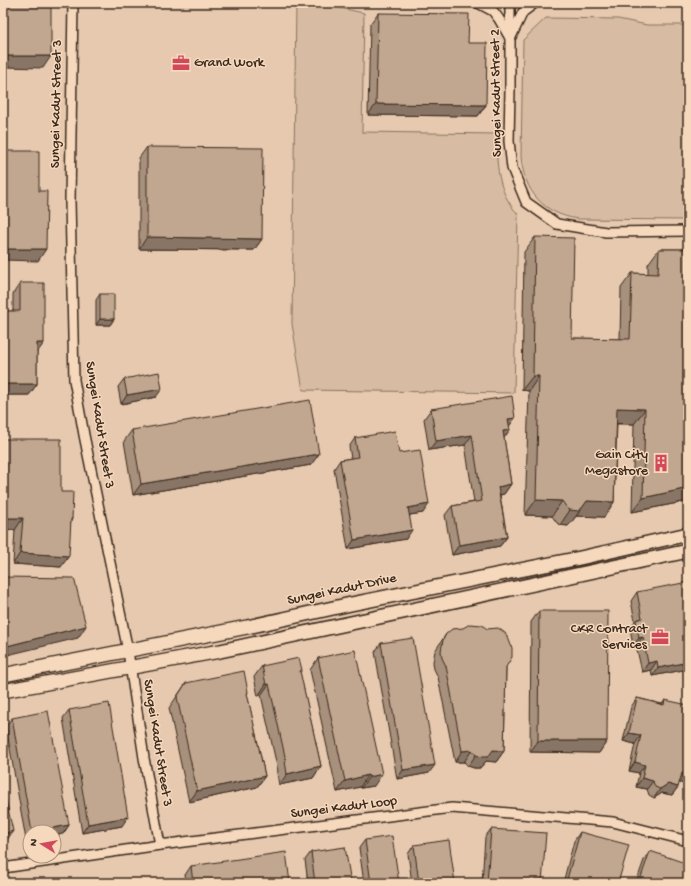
<svg xmlns="http://www.w3.org/2000/svg" width="691" height="886" font-family="'Gochi Hand',sans-serif">
	<style>
		.built { fill: #e6c9af; fill-rule: evenodd }
		.green { fill: #d7bca3; stroke: #897360 }
		.lines { fill: none; stroke-linecap: round; stroke-linejoin: round }
		.street-casing { stroke: #3b2a1e; stroke-width: 12 }
		.secondary-casing { stroke: #3b2a1e; stroke-width: 16 }
		.street { stroke: #f6d8bc; stroke-width: 9 }
		.secondary { stroke: #f6d8bc; stroke-width: 13 }
		.wall { fill: #a7907c; stroke: #3b2a1e }
		.shaded-wall { fill: #887565; stroke: #3b2a1e }
		.building { fill: #c2a790; stroke: #3b2a1e }
		.labels { text-anchor: middle; dominant-baseline: central; stroke-width: 3; stroke-linejoin: round; paint-order: stroke }
		.poi-label { font-size: 14px; fill: #3b2a1e; stroke: #f6d8bc; text-anchor: end }
		.street-label { font-size: 14px; fill: #3b2a1e; stroke: #f6d8bc }
	</style>
	<rect width="100%" height="100%" fill="#f6d8bc"/>
	<filter id="ink" filterUnits="userSpaceOnUse"><feTurbulence type="fractalNoise" baseFrequency=".025" numOctaves="2"/><feDisplacementMap in="SourceGraphic" scale="8" xChannelSelector="R" yChannelSelector="G"/><feConvolveMatrix kernelMatrix="1 2 1 2 8 2 1 2 1" color-interpolation-filters="sRGB"/></filter>
	<g filter="url(#ink)">
		<!-- built -->
		<path class="built" d="M 3,3 L 688,3 L 688,883 L 3,883 ZM 30,832 L 54,832 L 54,856 L 30,856 Z"/>
		<!-- green -->
		<g class="green">
			<path d="M 296,3 L 315,3 L 364,13 L 362,132 L 497,134 C 496,163 497,192 518,214 L 514,393 L 303,390 L 292,324 Z"/>
			<path d="M 546,18 L 618,19 L 647,25 L 688,25 L 688,220 L 578,219 C 543,214 524,191 521,157 L 523,40 Z"/>
		</g>
		<g class="lines">
			<!-- street casing -->
			<g class="street-casing">
				<g id="street">
					<polyline points="73,3 70,201 74,380 84,435 128,651 144,758 160,845"/>
					<polyline points="478,3 493,11 499,19 510,38"/>
					<polyline points="510,3 510,90 509,141 512,168 526,202 557,224 606,232 688,231"/>
					<polyline points="511,37 523,12 535,3"/>
					<polyline points="3,868 160,845 452,808 613,822 688,841"/>
				</g>
			</g>
			<!-- secondary casing -->
			<g class="secondary-casing">
				<g id="secondary">
					<polyline points="3,675 247,627 351,604 580,558 688,534"/>
					<polyline points="3,691 220,651 688,551"/>
				</g>
			</g>
			<!-- street -->
			<use href="#street" class="street"/>
			<!-- secondary -->
			<use href="#secondary" class="secondary"/>
		</g>
		<!-- wall -->
		<g class="wall">
			<polygon points="378,13 468,43 486,105 478,116 368,115 370,24"/>
			<polygon points="147,147 262,239 254,250 139,249 139,158"/>
			<polygon points="535,237 572,338 620,339 621,288 632,273 648,274 648,264 659,249 688,249 688,501 632,512 634,424 617,424 614,502 604,517 576,516 571,523 568,526 560,525 557,523 552,516 525,515 529,391 522,390 524,252"/>
			<polygon points="20,283 37,353 37,384 29,395 3,395 3,311 13,311 13,294"/>
			<polygon points="100,294 114,319 110,325 96,325 96,300"/>
			<polygon points="124,379 156,397 121,404 118,387"/>
			<polygon points="431,409 515,418 509,426 504,438 511,484 504,494 500,495 507,537 500,546 452,555 445,515 452,506 474,502 465,445 429,450 424,419"/>
			<polygon points="132,430 311,465 133,495 124,441"/>
			<polygon points="355,438 399,453 423,513 410,515 406,539 348,549 334,469 340,460 351,458 349,447"/>
			<polygon points="61,492 72,519 71,521 61,567 13,564 15,530 3,529"/>
			<polygon points="637,592 688,669 652,676 651,670 642,672 636,645 633,646 630,628 635,621 631,601"/>
			<polygon points="539,611 607,741 599,753 530,752 531,622"/>
			<polygon points="446,634 506,667 504,751 496,762 486,761 480,768 474,768 468,766 464,762 455,762 438,677 434,669 433,662 435,651"/>
			<polygon points="381,643 429,773 397,779 375,652"/>
			<polygon points="318,658 374,786 361,788 360,787 337,792 310,670"/>
			<polygon points="262,666 302,670 300,673 321,766 313,778 279,785 277,773 278,771 261,695 258,696 254,677"/>
			<polygon points="186,683 248,692 247,694 265,776 257,787 189,802 169,708"/>
			<polygon points="637,698 662,704 665,700 685,784 679,782 678,787 672,795 662,793 654,798 649,795 647,789 636,787 639,773 629,771 635,744 623,741 631,707"/>
			<polygon points="69,710 122,826 82,833 63,718"/>
			<polygon points="12,718 69,825 63,834 54,832 30,832 30,840 26,840 6,726"/>
			<polygon points="491,829 542,883 482,883 485,837"/>
			<polygon points="580,832 618,883 563,883 574,841"/>
			<polygon points="365,840 399,883 364,883 359,848"/>
			<polygon points="414,845 455,883 412,883 408,854"/>
			<polygon points="650,851 687,883 636,883 644,860"/>
			<polygon points="311,852 351,883 308,883 305,860"/>
			<polygon points="191,866 290,883 186,883 185,875"/>
		</g>
		<!-- shaded-wall -->
		<g class="shaded-wall">
			<polygon points="3,56 51,56 43,68 3,67"/>
			<polygon points="376,104 486,105 478,116 368,115"/>
			<polygon points="147,237 262,239 254,250 139,249"/>
			<polygon points="3,249 46,249 38,261 3,260"/>
			<polygon points="100,319 114,319 110,325 96,325"/>
			<polygon points="37,343 44,343 36,354"/>
			<polygon points="533,376 539,376 529,391 522,390"/>
			<polygon points="3,384 37,384 29,395 3,395"/>
			<polygon points="162,389 156,397 121,404 127,395"/>
			<polygon points="617,408 645,409 634,424 607,423"/>
			<polygon points="515,418 508,428 508,419"/>
			<polygon points="510,430 503,439 503,431"/>
			<polygon points="472,435 465,445 429,450 436,441"/>
			<polygon points="319,454 311,465 133,495 141,484"/>
			<polygon points="511,484 504,494 492,496 498,487"/>
			<polygon points="688,488 688,501 632,512 643,498"/>
			<polygon points="536,500 562,501 552,516 525,515"/>
			<polygon points="587,501 614,502 604,517 576,516"/>
			<polygon points="429,504 423,513 402,516 408,508"/>
			<polygon points="582,508 571,523 568,526 560,525 570,510"/>
			<polygon points="3,518 23,518 15,530 3,529"/>
			<polygon points="412,530 406,539 348,549 354,540"/>
			<polygon points="507,537 500,546 452,555 459,545"/>
			<polygon points="20,553 69,556 61,567 13,564"/>
			<polygon points="86,626 78,638 3,656 3,647"/>
			<polygon points="643,637 636,645 633,646 639,638"/>
			<polygon points="657,661 651,670 642,672 648,663"/>
			<polygon points="688,662 688,669 652,676 658,668"/>
			<polygon points="266,684 269,684 261,695 258,696"/>
			<polygon points="629,733 641,735 635,744 623,741"/>
			<polygon points="538,741 607,741 599,753 530,752"/>
			<polygon points="472,750 464,762 455,762 462,751"/>
			<polygon points="493,750 504,751 496,762 486,761 480,768 474,768 468,766 476,755"/>
			<polygon points="635,762 645,765 639,773 629,771"/>
			<polygon points="435,765 429,773 397,779 403,770"/>
			<polygon points="321,766 313,778 279,785 287,774"/>
			<polygon points="682,773 688,774 688,779 685,784 676,782"/>
			<polygon points="382,774 374,786 361,788 369,777"/>
			<polygon points="368,775 360,787 337,792 345,781"/>
			<polygon points="265,776 257,787 189,802 197,791"/>
			<polygon points="642,778 653,781 647,789 636,787"/>
			<polygon points="668,784 678,787 672,795 662,793 654,798 660,789"/>
			<polygon points="128,817 122,826 82,833 88,824"/>
			<polygon points="69,825 63,834 54,835 54,832 32,832"/>
			<polygon points="13,831 7,840 3,841 3,834"/>
			<polygon points="30,835 30,840 26,840"/>
		</g>
		<!-- building -->
		<g class="building">
			<rect x="3" y="3" width="48" height="53"/>
			<polygon points="378,13 469,14 468,43 487,43 486,105 376,104"/>
			<rect x="3" y="99" width="3" height="23"/>
			<polygon points="147,147 263,148 262,239 147,237"/>
			<polygon points="3,151 39,151 39,191 47,191 46,249 3,249"/>
			<polygon points="535,237 574,238 572,338 630,339 632,273 658,274 659,249 688,249 688,488 643,498 645,409 617,408 614,502 587,501 582,508 578,511 570,510 567,508 562,501 536,500 539,376 533,376"/>
			<polygon points="20,283 44,283 44,343 37,343 37,384 3,384 3,311 20,311"/>
			<rect x="100" y="294" width="14" height="25"/>
			<polygon points="159,372 162,389 127,395 124,379"/>
			<polygon points="512,396 515,418 508,419 510,430 503,431 511,484 498,487 507,537 459,545 452,506 482,501 472,435 436,441 431,409"/>
			<polygon points="310,400 319,454 141,484 132,430"/>
			<polygon points="395,431 399,453 420,450 429,504 408,508 412,530 354,540 340,460 358,457 355,438"/>
			<polygon points="3,439 61,439 61,492 73,492 72,519 71,519 69,556 20,553 23,518 3,518"/>
			<polygon points="3,577 74,578 86,626 3,647"/>
			<polygon points="688,582 688,662 658,668 657,661 648,663 643,637 639,638 636,620 642,618 637,592"/>
			<polygon points="539,611 608,611 607,741 538,741"/>
			<polygon points="470,624 482,625 487,629 498,628 505,633 509,640 512,648 512,657 506,667 504,751 493,750 488,757 482,757 476,755 472,750 462,751 446,666 442,658 441,651 443,640 446,634 452,629 463,628"/>
			<polygon points="413,638 435,765 403,770 381,643"/>
			<polygon points="355,650 382,774 369,777 368,775 345,781 318,658"/>
			<polygon points="299,658 302,670 300,671 321,766 287,774 285,761 286,761 269,684 266,684 262,666"/>
			<polygon points="244,671 248,692 247,693 265,776 197,791 177,697 186,683"/>
			<polygon points="637,698 664,705 665,700 688,705 688,774 682,773 678,787 668,784 660,789 655,787 653,781 642,778 645,765 635,762 641,735 629,733"/>
			<polygon points="109,703 128,817 88,824 69,710"/>
			<polygon points="48,711 69,825 32,832 12,718"/>
			<polygon points="3,787 13,831 3,834"/>
			<polygon points="491,829 546,833 542,883 487,883"/>
			<polygon points="580,832 629,845 618,883 566,883"/>
			<polygon points="392,836 399,883 371,883 365,840"/>
			<polygon points="449,840 455,883 419,883 414,845"/>
			<polygon points="345,847 351,883 315,883 311,852"/>
			<polygon points="650,851 688,864 688,881 687,883 639,883"/>
			<polygon points="286,852 290,883 193,883 191,866"/>
		</g>
	</g>
	<!-- icons -->
	<defs>
		<g id="office-bare" transform="scale(1.38)"><path d="M-6-3h4V-5.5h4V-3h4V5H-6ZM-1-4.5V-3h2v-1.5ZM-6 0V1H6V0Z" fill="#d1495b" stroke="#f6d8bc" stroke-width="2.5" paint-order="stroke"/></g>
		<g id="building-bare" transform="scale(1.38)"><path d="M-4-6H4V6H1V3H-1V6H-4ZM-2.5-4.3h1.7v1.8h-1.7ZM.8-4.3h1.7v1.8H.8ZM-2.5-1h1.7V.8h-1.7ZM.8-1h1.7V.8H.8Z" fill="#d1495b" stroke="#f6d8bc" stroke-width="2.5" paint-order="stroke"/></g>
	</defs>
	<g fill-rule="evenodd">
		<use href="#office-bare" x="181" y="63"/>
		<use href="#building-bare" x="661" y="463"/>
		<use href="#office-bare" x="660" y="637"/>
	</g>
	<g class="labels">
		<!-- poi labels -->
		<g class="poi-label">
			<text x="194" y="63" text-anchor="start">Grand Work</text>
			<text x="648" y="455">Gain City<tspan x="648" dy="16">Megastore</tspan></text>
			<text x="647" y="629">CKR Contract<tspan x="647" dy="16">Services</tspan></text>
		</g>
		<!-- street labels -->
		<g class="street-label">
			<text transform="translate(497 93) rotate(-91)">Sungei Kadut Street 2</text>
			<text transform="translate(57 104) rotate(-89)">Sungei Kadut Street 3</text>
			<text transform="translate(99 425) rotate(81)">Sungei Kadut Street 3</text>
			<text transform="translate(342 590) rotate(-12)">Sungei Kadut Drive</text>
			<text transform="translate(157 743) rotate(81)">Sungei Kadut Street 3</text>
			<text transform="translate(344 808) rotate(-7)">Sungei Kadut Loop</text>
		</g>
	</g>
	<!-- margin -->
	<rect width="691" height="886" fill="none" stroke="#f6d8bc" stroke-width="16"/>
	<rect x="8" y="8" width="675" height="870" fill="none" stroke="#3b2a1e" stroke-width="1.5" filter="url(#ink)"/>
	<!-- north arrow -->
	<g transform="translate(42 844) rotate(281)"><circle r="19" fill="#f6d8bc" stroke="#ab927d"/>
	<path d="M0-3L7 15L0 10L-7 15Z" fill="#d1495b"/>
	<text y="-6" font-size="11" font-weight="bold" text-anchor="middle" fill="#3b2a1e">N</text>
	</g>
</svg>
